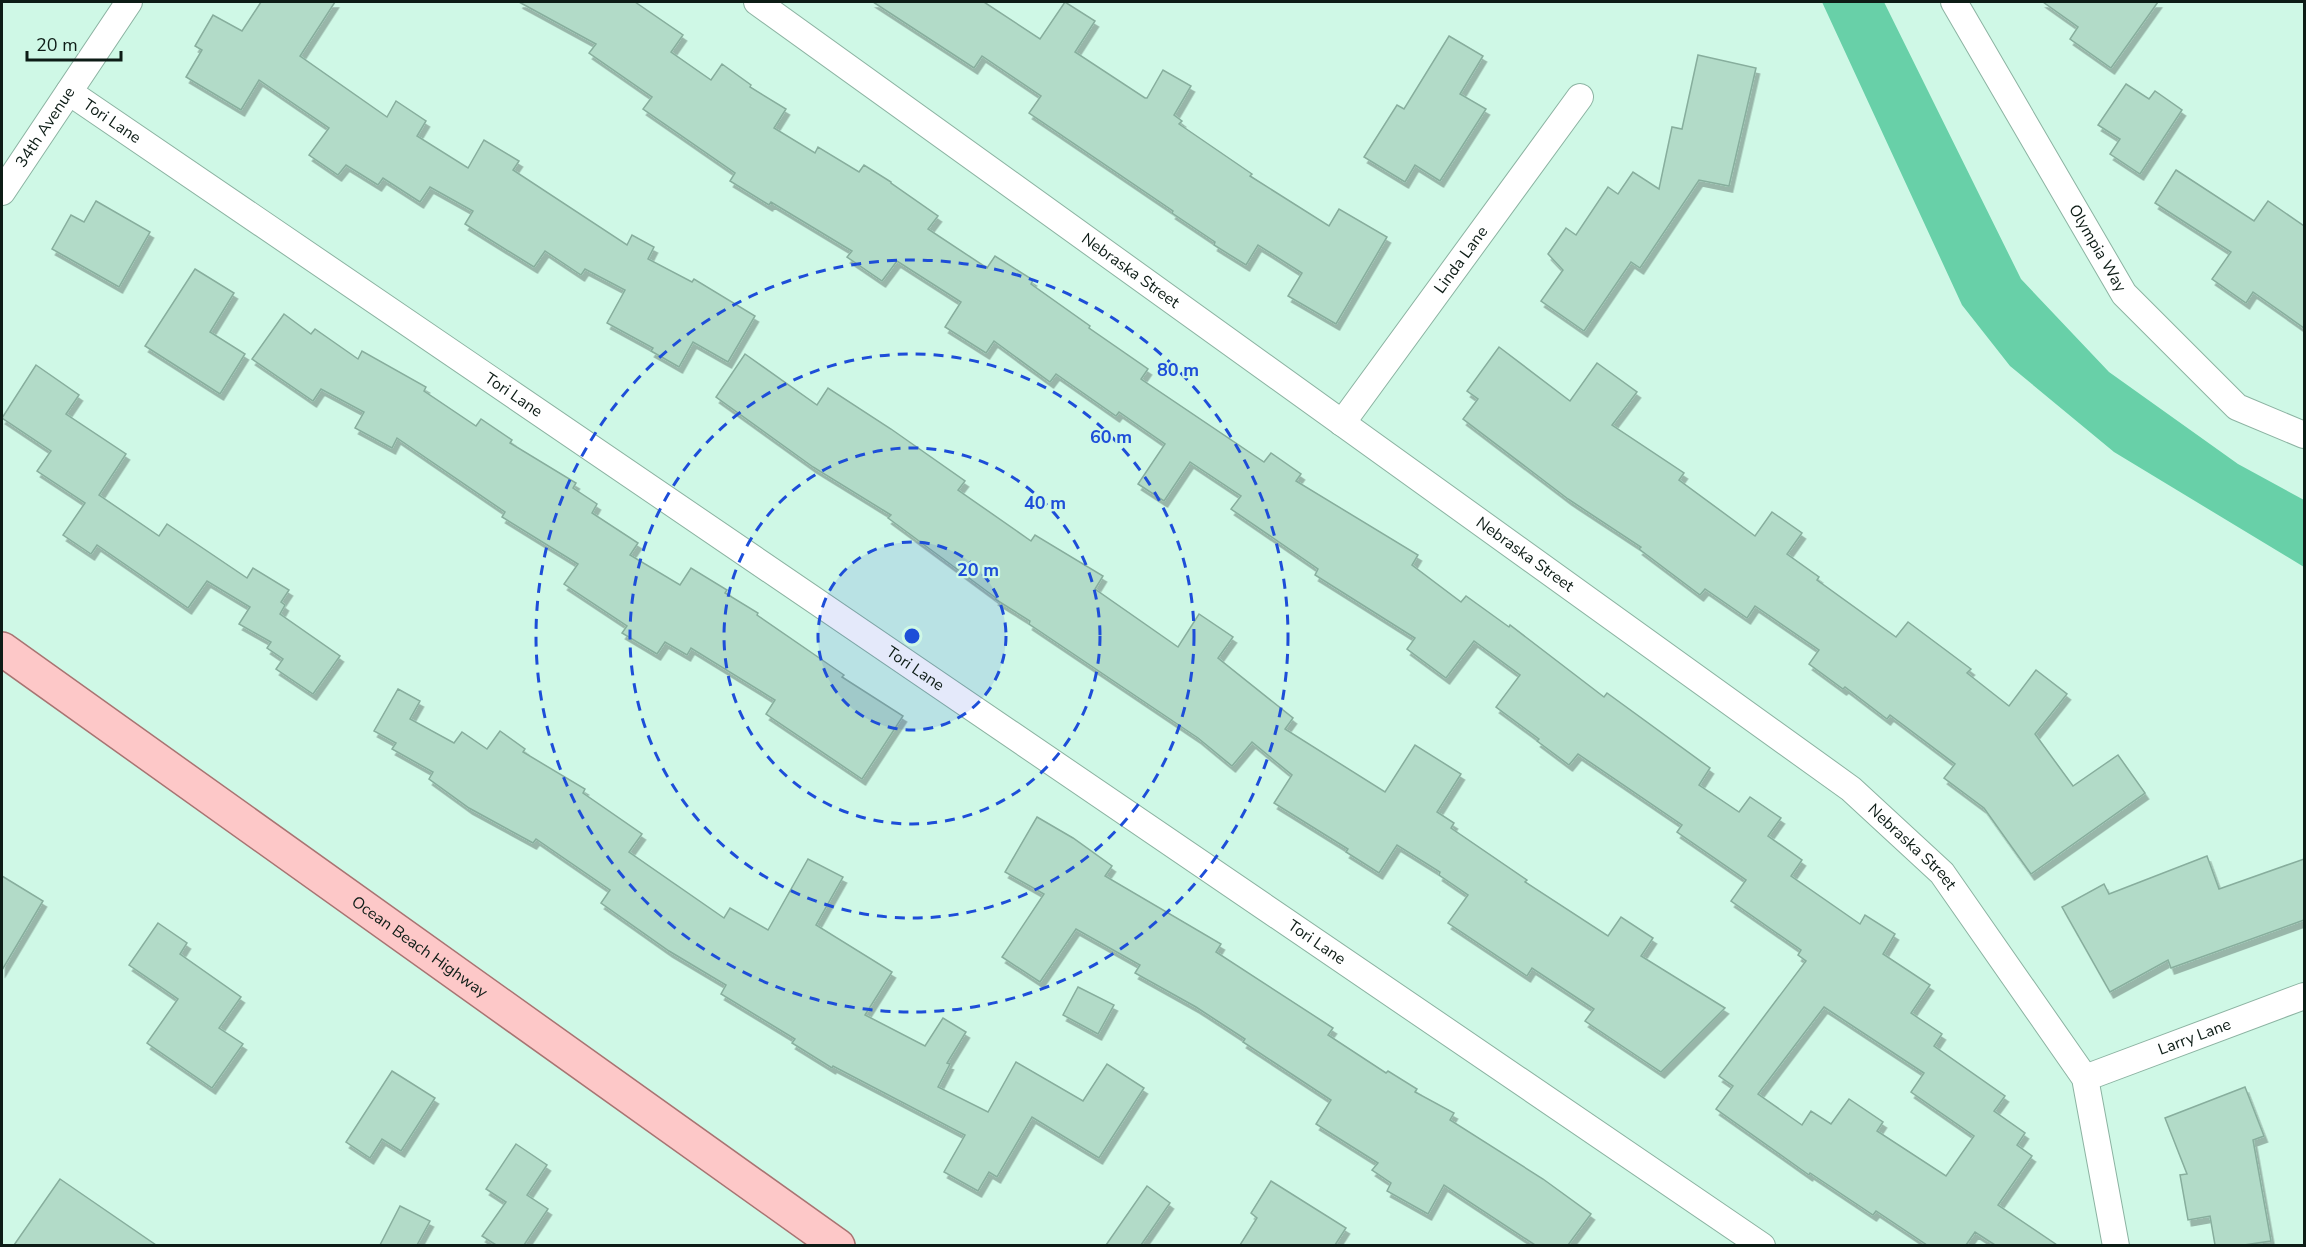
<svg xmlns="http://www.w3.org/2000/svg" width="2306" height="1247" font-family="'Nunito Sans',sans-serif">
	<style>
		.water { fill: #68d0a8 }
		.building { fill: #b2dbc8; stroke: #87ae9d; stroke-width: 1.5; fill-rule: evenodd; filter: url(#shadow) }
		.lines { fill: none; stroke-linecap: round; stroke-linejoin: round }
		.minor-casing { stroke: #8cb3a2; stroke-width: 28 }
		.primary-casing { stroke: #a87472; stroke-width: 36 }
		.minor { stroke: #fff; stroke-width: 26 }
		.primary { stroke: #fdc8c8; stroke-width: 33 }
		.ring { fill: none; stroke: #1d4ed8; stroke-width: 3; stroke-dasharray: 10 8 }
		.labels { text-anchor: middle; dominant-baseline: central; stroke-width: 4.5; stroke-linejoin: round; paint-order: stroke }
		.street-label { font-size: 16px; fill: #0d1c16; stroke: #cff8e6 }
		.centre { fill: #1d4ed8; stroke: #cff8e6; stroke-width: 3 }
		.ring-label { font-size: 18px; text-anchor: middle; font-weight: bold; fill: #1d4ed8; stroke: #cff8e6; stroke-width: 4.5; stroke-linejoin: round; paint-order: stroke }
	</style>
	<defs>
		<filter id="shadow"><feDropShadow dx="3.5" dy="6" stdDeviation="0" flood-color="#0004"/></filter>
	</defs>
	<rect width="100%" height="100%" fill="#cff8e6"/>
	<!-- water -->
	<polygon class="water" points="1822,2 1884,2 2021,279 2109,372 2238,464 2304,500 2304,567 2114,452 2010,366 1962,305"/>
	<!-- building -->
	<g class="building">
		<polygon points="261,2 335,2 300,56 387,117 396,101 426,121 417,136 468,168 484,140 519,161 513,170 627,245 632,235 654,247 648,259 692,282 694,279 755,316 728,362 693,342 679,367 651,351 653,348 607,323 625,290 585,269 581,275 545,251 534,267 465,224 473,211 430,187 420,202 383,178 378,185 346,165 338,175 309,155 329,128 259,80 241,110 186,77 202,50 195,46 213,15 242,31"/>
		<path d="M 519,2 L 635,2 L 683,35 L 671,52 L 711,80 L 722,64 L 751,85 L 750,87 L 786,109 L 774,128 L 815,153 L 818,147 L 859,172 L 864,165 L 891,182 L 891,183 L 938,216 L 928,229 L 987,268 L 995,256 L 1033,280 L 1031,284 L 1090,326 L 1089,328 L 1148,369 L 1141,379 L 1264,462 L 1271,453 L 1301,474 L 1296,481 L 1418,555 L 1412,565 L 1461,602 L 1466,596 L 1509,627 L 1510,625 L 1604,697 L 1607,693 L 1710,768 L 1699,785 L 1739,812 L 1750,797 L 1781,818 L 1768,836 L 1802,860 L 1791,876 L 1860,924 L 1865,915 L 1895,934 L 1883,954 L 1930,985 L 1911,1013 L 1942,1034 L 1934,1046 L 2005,1096 L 1994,1111 L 2025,1133 L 2017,1145 L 2032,1156 L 1998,1205 L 2057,1245 L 1995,1245 L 1975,1232 L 1966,1245 L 1927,1245 L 1876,1211 L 1873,1215 L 1810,1173 L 1809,1175 L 1716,1109 L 1733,1086 L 1719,1076 L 1806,961 L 1798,955 L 1801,950 L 1731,901 L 1746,880 L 1677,832 L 1682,825 L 1578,754 L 1569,765 L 1537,741 L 1539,739 L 1496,707 L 1520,675 L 1474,641 L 1446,678 L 1407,649 L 1415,638 L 1315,575 L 1318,569 L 1231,509 L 1241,496 L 1190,462 L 1164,501 L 1138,484 L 1165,444 L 1119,412 L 1116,416 L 1056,374 L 1050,382 L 994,341 L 986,353 L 945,327 L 961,302 L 897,261 L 882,281 L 847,257 L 852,251 L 771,202 L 769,205 L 730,181 L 735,173 L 643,109 L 652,97 L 589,53 L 596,44 ZM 1824,1007 L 1924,1073 L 1911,1092 L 1974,1136 L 1946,1176 L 1877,1131 L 1883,1122 L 1849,1099 L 1831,1124 L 1811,1111 L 1802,1125 L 1758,1094 Z"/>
		<polygon points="873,2 984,2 1040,39 1065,2 1095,21 1075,52 1145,98 1147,98 1163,70 1191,86 1174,115 1182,121 1179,124 1252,174 1250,176 1329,226 1339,209 1387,237 1336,324 1288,296 1302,273 1258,245 1246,265 1214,245 1215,242 1172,213 1173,211 1029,113 1041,96 982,56 974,68"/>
		<polygon points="2043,2 2158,2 2111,68 2070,39 2078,27"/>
		<polygon points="1449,36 1483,56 1460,94 1486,109 1440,181 1415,165 1405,182 1364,157 1397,105 1404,109"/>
		<polygon points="1698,55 1756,68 1729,186 1699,180 1640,268 1631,262 1584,331 1541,301 1563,270 1548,254 1566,228 1576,235 1608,187 1618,194 1633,172 1659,189 1672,127 1682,129"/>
		<polygon points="2126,84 2149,99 2155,91 2182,110 2140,174 2110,154 2120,139 2098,125"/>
		<polygon points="2176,170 2254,221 2268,201 2304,226 2304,328 2253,292 2246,303 2212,279 2231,252 2155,203"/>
		<polygon points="96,201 150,232 119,287 52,249 71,215 84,222"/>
		<polygon points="195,269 234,293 210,332 245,354 220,394 145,346"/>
		<polygon points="284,314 311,334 315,329 358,359 362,351 426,387 424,391 476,426 481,419 512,440 510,443 576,483 573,488 597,504 592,513 638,543 630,555 680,585 691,568 727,590 725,593 758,613 757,615 844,675 842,677 903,716 862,779 766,714 775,700 691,648 687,655 665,642 657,654 622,633 627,626 564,584 578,564 502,517 505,512 397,438 392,448 355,428 364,412 321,389 313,401 252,359"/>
		<polygon points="1499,347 1570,401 1597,363 1637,392 1612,425 1684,473 1679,480 1755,536 1772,512 1802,533 1787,554 1819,577 1817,580 1896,637 1908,622 1971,669 1967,673 2009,706 2036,670 2067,694 2035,734 2073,786 2118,755 2145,793 2031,874 1984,808 1944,778 1955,764 1890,715 1887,719 1845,687 1843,689 1809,664 1819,650 1755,606 1747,618 1705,589 1700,595 1639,549 1641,547 1568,499 1463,419 1478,399 1467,391"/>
		<polygon points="745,354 817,405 828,388 891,429 965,481 958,490 1031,541 1035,535 1103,576 1095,589 1178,647 1199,614 1233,637 1218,658 1293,718 1285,729 1385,792 1415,745 1461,774 1437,812 1454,823 1451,828 1527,880 1525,882 1608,936 1621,917 1653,938 1641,956 1725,1008 1661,1072 1634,1054 1585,1021 1594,1009 1532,968 1527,976 1448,923 1468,895 1439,875 1440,872 1397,845 1379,873 1346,852 1348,849 1274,803 1292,775 1252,742 1232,766 1198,738 1029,624 1030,621 995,599 996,598 888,518 891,515 813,467 716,397"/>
		<polygon points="36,365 79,395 66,414 126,454 99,495 159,536 167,524 247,578 253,568 289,590 281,602 285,605 280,614 340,656 313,694 276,669 283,659 267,648 271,642 239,624 250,607 207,581 188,608 97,545 91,554 63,535 85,503 37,471 51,451 2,418"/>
		<polygon points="398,689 420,701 410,719 454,743 462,732 487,749 500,731 525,749 523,752 585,789 583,793 642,834 629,852 724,918 730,908 768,930 808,859 843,877 816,925 892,972 865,1015 925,1046 943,1018 966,1032 947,1063 950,1064 938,1087 988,1112 1016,1062 1083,1101 1107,1064 1144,1088 1099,1158 1032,1117 997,1177 989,1172 978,1191 944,1172 965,1135 833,1066 832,1068 792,1043 795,1039 721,994 726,985 669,951 601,903 610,890 536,839 533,843 469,808 429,779 433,772 392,749 396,743 374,731"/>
		<polygon points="1037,817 1073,838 1112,866 1105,876 1221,944 1216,952 1333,1028 1328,1035 1386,1073 1388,1071 1417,1089 1415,1092 1454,1113 1450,1120 1543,1179 1591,1214 1568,1245 1535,1245 1444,1185 1428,1214 1387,1191 1391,1183 1372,1170 1378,1163 1316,1124 1331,1100 1243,1042 1245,1039 1196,1007 1135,973 1140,965 1076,929 1040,982 1002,957 1044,894 1005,872"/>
		<polygon points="2207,856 2219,889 2304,859 2304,920 2171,968 2168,960 2110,992 2062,907 2104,884 2109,894"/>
		<polygon points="2,876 43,901 2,970"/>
		<polygon points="158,923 187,943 180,954 241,997 219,1028 243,1044 212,1088 147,1043 178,999 129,965"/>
		<polygon points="1078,987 1114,1005 1098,1034 1063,1015"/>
		<polygon points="392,1071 435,1098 401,1151 382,1139 370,1158 346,1142"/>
		<polygon points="2245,1087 2264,1136 2253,1140 2271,1241 2244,1245 2215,1245 2210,1216 2188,1220 2180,1175 2187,1174 2165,1118"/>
		<polygon points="516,1144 547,1165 527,1195 548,1209 524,1245 496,1245 482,1236 506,1202 486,1189"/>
		<polygon points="60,1179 156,1245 14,1245"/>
		<polygon points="1271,1181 1346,1228 1335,1245 1240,1245 1257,1218 1251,1213"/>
		<polygon points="1147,1186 1170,1203 1141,1245 1106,1245"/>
		<polygon points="400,1206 430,1221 417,1245 380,1245"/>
	</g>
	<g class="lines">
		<!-- minor casing -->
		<g class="minor-casing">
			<g id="minor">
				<path id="s1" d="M 757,2 L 1851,789 L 1942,873 L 2085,1078 L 2116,1246"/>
				<path id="s2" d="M 1954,2 L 2124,294 L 2237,407 L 2304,435"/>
				<path id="s3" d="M 69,92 L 1762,1246"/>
				<path id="s4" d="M 2,192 L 129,2"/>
				<path id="s5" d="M 1342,423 L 1580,97"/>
				<path id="s6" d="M 2085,1078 L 2304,996"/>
			</g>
		</g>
		<!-- primary casing -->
		<g class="primary-casing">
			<g id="primary">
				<path id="s7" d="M 2,649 L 838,1246"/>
			</g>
		</g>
		<!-- minor -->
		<use href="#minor" class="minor"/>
		<!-- primary -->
		<use href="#primary" class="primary"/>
	</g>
	<!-- distance rings -->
	<circle cx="912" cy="636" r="94" fill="#1d4ed8" fill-opacity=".12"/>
	<g class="ring">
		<circle cx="912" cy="636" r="94"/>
		<circle cx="912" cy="636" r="188"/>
		<circle cx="912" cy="636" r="282"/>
		<circle cx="912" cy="636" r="376"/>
	</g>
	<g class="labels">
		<!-- street labels -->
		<g class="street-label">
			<text stroke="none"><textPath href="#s3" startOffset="52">Tori Lane</textPath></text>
			<text stroke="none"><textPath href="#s4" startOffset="78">34th Avenue</textPath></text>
			<text stroke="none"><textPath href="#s2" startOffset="285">Olympia Way</textPath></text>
			<text stroke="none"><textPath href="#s5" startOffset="202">Linda Lane</textPath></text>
			<text stroke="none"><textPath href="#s1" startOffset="460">Nebraska Street</textPath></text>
			<text stroke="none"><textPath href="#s3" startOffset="538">Tori Lane</textPath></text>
			<text stroke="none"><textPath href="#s1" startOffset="946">Nebraska Street</textPath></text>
			<text stroke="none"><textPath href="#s3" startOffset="1024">Tori Lane</textPath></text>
			<text stroke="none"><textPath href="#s1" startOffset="1432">Nebraska Street</textPath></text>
			<text stroke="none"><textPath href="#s3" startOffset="1510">Tori Lane</textPath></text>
			<text stroke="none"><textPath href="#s7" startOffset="513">Ocean Beach Highway</textPath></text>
			<text stroke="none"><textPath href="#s6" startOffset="117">Larry Lane</textPath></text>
		</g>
	</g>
	<circle cx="912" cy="636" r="9" class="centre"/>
	<g class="ring-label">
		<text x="1178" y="376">80 m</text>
		<text x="1111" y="443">60 m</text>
		<text x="1045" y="509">40 m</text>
		<text x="978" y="576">20 m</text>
	</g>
	<!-- border -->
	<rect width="2306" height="1247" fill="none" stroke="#0d1c16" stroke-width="6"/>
	<!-- scale -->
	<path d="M27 51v9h94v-9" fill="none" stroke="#0d1c16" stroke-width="3"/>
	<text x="36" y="51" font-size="18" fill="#0d1c16" stroke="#cff8e6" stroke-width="4.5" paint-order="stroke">20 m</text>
</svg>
